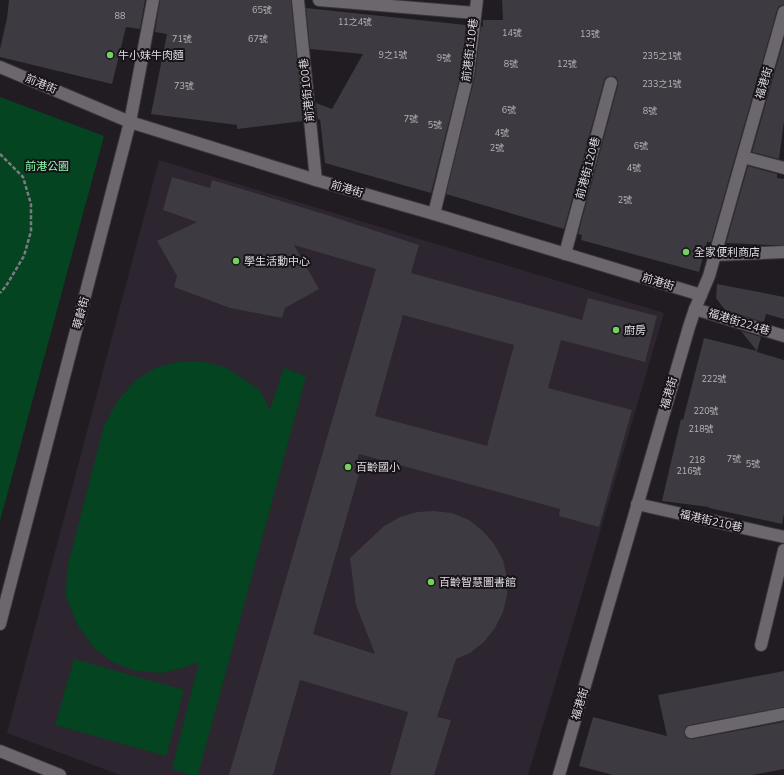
<svg xmlns="http://www.w3.org/2000/svg" width="784" height="775" font-family="'Nunito Sans','Noto Sans TC',sans-serif">
	<style>
		.built { fill: #2d252f }
		.green { fill: #044421 }
		.building { fill: #3d3a41; fill-rule: evenodd }
		.lines { fill: none; stroke-linecap: round; stroke-linejoin: round }
		.minor-casing { stroke: #39363a; stroke-width: 14 }
		.path { stroke: #7e7b80; stroke-width: 2.5; stroke-dasharray: 4 2; stroke-linecap: butt }
		.minor { stroke: #6c666d; stroke-width: 12 }
		.poi-dot { fill: #72d25d; stroke: #171318; stroke-width: 1.5 }
		.labels { text-anchor: middle; dominant-baseline: central; stroke-width: 4; stroke-linejoin: round; paint-order: stroke }
		.number-label { font-size: 9px; fill: #b6b4b8 }
		.street-label { font-size: 11px; fill: #dfdce0; stroke: #171318 }
		.poi-label { font-size: 11px; fill: #dfdce0; stroke: #171318; text-anchor: start }
		.park-label { font-size: 11px; fill: #8dfbaf; stroke: #171318 }
	</style>
	<rect width="100%" height="100%" fill="#201c22"/>
	<!-- built -->
	<polygon class="built" points="159,160 664,313 574,621 528,775 120,775 7,733"/>
	<!-- green -->
	<g class="green">
		<polygon points="0,97 104,136 0,521"/>
		<polygon points="179,362 203,362 225,367 247,381 260,391 270,410 284,368 306,376 198,775 191,775 172,769 199,662 182,668 162,673 136,671 112,662 92,646 77,624 66,597 67,569 104,425 119,399 136,380 157,367"/>
		<polygon points="74,659 184,690 166,756 55,725"/>
	</g>
	<!-- building -->
	<g class="building">
		<polygon points="9,0 145,0 140,29 126,27 112,84 0,57 0,49 7,18"/>
		<polygon points="160,0 291,0 303,121 237,129 237,125 151,114 167,34 155,32"/>
		<polygon points="502,0 784,0 784,5 779,6 777,10 711,242 707,242 699,272 581,240 582,235 578,234 618,85 618,81 616,77 613,76 609,76 605,78 604,81 564,229 446,194 475,76 481,26 483,27 483,20 503,20"/>
		<polygon points="306,8 466,25 461,73 431,193 325,163 320,119 318,120 316,103 332,109 363,54 310,49"/>
		<polygon points="784,39 784,121 779,159 752,152"/>
		<polygon points="748,166 777,174 777,178 784,179 784,245 770,245 726,243"/>
		<path d="M 172,177 L 210,188 L 212,180 L 324,214 L 419,245 L 411,273 L 582,320 L 588,298 L 657,316 L 645,362 L 561,340 L 548,388 L 632,410 L 599,527 L 559,516 L 560,509 L 359,454 L 354,472 L 359,474 L 313,634 L 375,654 L 356,605 L 350,558 L 384,526 L 400,517 L 417,512 L 434,511 L 452,513 L 469,520 L 483,531 L 494,544 L 503,560 L 507,577 L 507,595 L 503,612 L 495,628 L 484,642 L 470,653 L 456,659 L 437,717 L 451,720 L 434,775 L 390,775 L 408,712 L 300,680 L 273,775 L 229,775 L 376,269 L 294,245 L 319,289 L 285,308 L 282,318 L 230,308 L 174,287 L 177,276 L 157,241 L 197,222 L 163,210 ZM 403,315 L 514,345 L 487,446 L 375,416 Z"/>
		<polygon points="717,284 784,297 784,319 766,314 764,322 726,311 716,298"/>
		<polygon points="741,331 761,337 757,351"/>
		<polygon points="704,338 757,351 757,352 784,360 784,514 782,524 709,508 709,507 662,501 681,419 683,420"/>
		<polygon points="784,671 784,707 690,725 686,727 684,730 684,733 686,737 689,739 692,739 784,722 784,769 752,775 613,775 579,766 593,717 667,736 658,695"/>
	</g>
	<g class="lines">
		<!-- minor casing -->
		<g class="minor-casing">
			<g id="minor">
				<polyline points="298,0 316,180"/>
				<polyline points="319,0 475,13"/>
				<polyline points="0,67 130,122 316,180 434,214 701,295"/>
				<polyline points="743,157 784,168"/>
				<polyline points="434,214 468,74 477,0"/>
				<polyline points="565,254 611,83"/>
				<polyline points="715,255 784,252"/>
				<polyline points="695,309 784,336"/>
				<polyline points="637,504 784,537"/>
				<polyline points="0,624 130,122 153,0"/>
				<polyline points="761,645 784,550"/>
				<polyline points="691,732 784,714"/>
				<polyline points="0,751 60,775"/>
				<polyline points="559,775 689,327 695,309 709,276 784,12"/>
			</g>
		</g>
		<!-- path -->
		<polyline class="path" points="0,154 23,177 31,204 31,231 24,256 6,286 0,293"/>
		<!-- minor -->
		<use href="#minor" class="minor"/>
	</g>
	<!-- markers -->
	<g class="poi-dot">
		<circle cx="110" cy="55" r="4"/>
		<circle cx="686" cy="252" r="4"/>
		<circle cx="236" cy="261" r="4"/>
		<circle cx="616" cy="330" r="4"/>
		<circle cx="348" cy="467" r="4"/>
		<circle cx="431" cy="582" r="4"/>
	</g>
	<g class="labels">
		<!-- number labels -->
		<g class="number-label">
			<text x="262" y="10">65號</text>
			<text x="120" y="16">88</text>
			<text x="355" y="22">11之4號</text>
			<text x="512" y="33">14號</text>
			<text x="590" y="34">13號</text>
			<text x="182" y="39">71號</text>
			<text x="258" y="39">67號</text>
			<text x="393" y="55">9之1號</text>
			<text x="662" y="56">235之1號</text>
			<text x="444" y="58">9號</text>
			<text x="511" y="64">8號</text>
			<text x="567" y="64">12號</text>
			<text x="662" y="84">233之1號</text>
			<text x="184" y="86">73號</text>
			<text x="509" y="110">6號</text>
			<text x="650" y="111">8號</text>
			<text x="411" y="119">7號</text>
			<text x="435" y="125">5號</text>
			<text x="502" y="133">4號</text>
			<text x="641" y="146">6號</text>
			<text x="497" y="148">2號</text>
			<text x="634" y="168">4號</text>
			<text x="625" y="200">2號</text>
			<text x="714" y="379">222號</text>
			<text x="706" y="411">220號</text>
			<text x="701" y="429">218號</text>
			<text x="734" y="459">7號</text>
			<text x="697" y="460">218</text>
			<text x="753" y="464">5號</text>
			<text x="689" y="471">216號</text>
		</g>
		<!-- street labels -->
		<g class="street-label">
			<text transform="translate(470 50) rotate(-83)">前港街110巷</text>
			<text transform="translate(764 83) rotate(-74)">福港街</text>
			<text transform="translate(41 84) rotate(23)">前港街</text>
			<text transform="translate(307 90) rotate(-96)">前港街100巷</text>
			<text transform="translate(588 168) rotate(-75)">前港街120巷</text>
			<text transform="translate(347 189) rotate(16)">前港街</text>
			<text transform="translate(658 282) rotate(17)">前港街</text>
			<text transform="translate(81 313) rotate(-75)">華齡街</text>
			<text transform="translate(739 322) rotate(17)">福港街224巷</text>
			<text transform="translate(669 393) rotate(-74)">福港街</text>
			<text transform="translate(711 521) rotate(13)">福港街210巷</text>
			<text transform="translate(580 704) rotate(-74)">福港街</text>
		</g>
		<!-- poi labels -->
		<g class="poi-label">
			<text x="118" y="55">牛小妹牛肉麵</text>
			<text x="694" y="252">全家便利商店</text>
			<text x="244" y="261">學生活動中心</text>
			<text x="624" y="330">廚房</text>
			<text x="356" y="467">百齡國小</text>
			<text x="439" y="582">百齡智慧圖書館</text>
		</g>
		<!-- park labels -->
		<g class="park-label">
			<text x="47" y="166">前港公園</text>
		</g>
	</g>
</svg>
